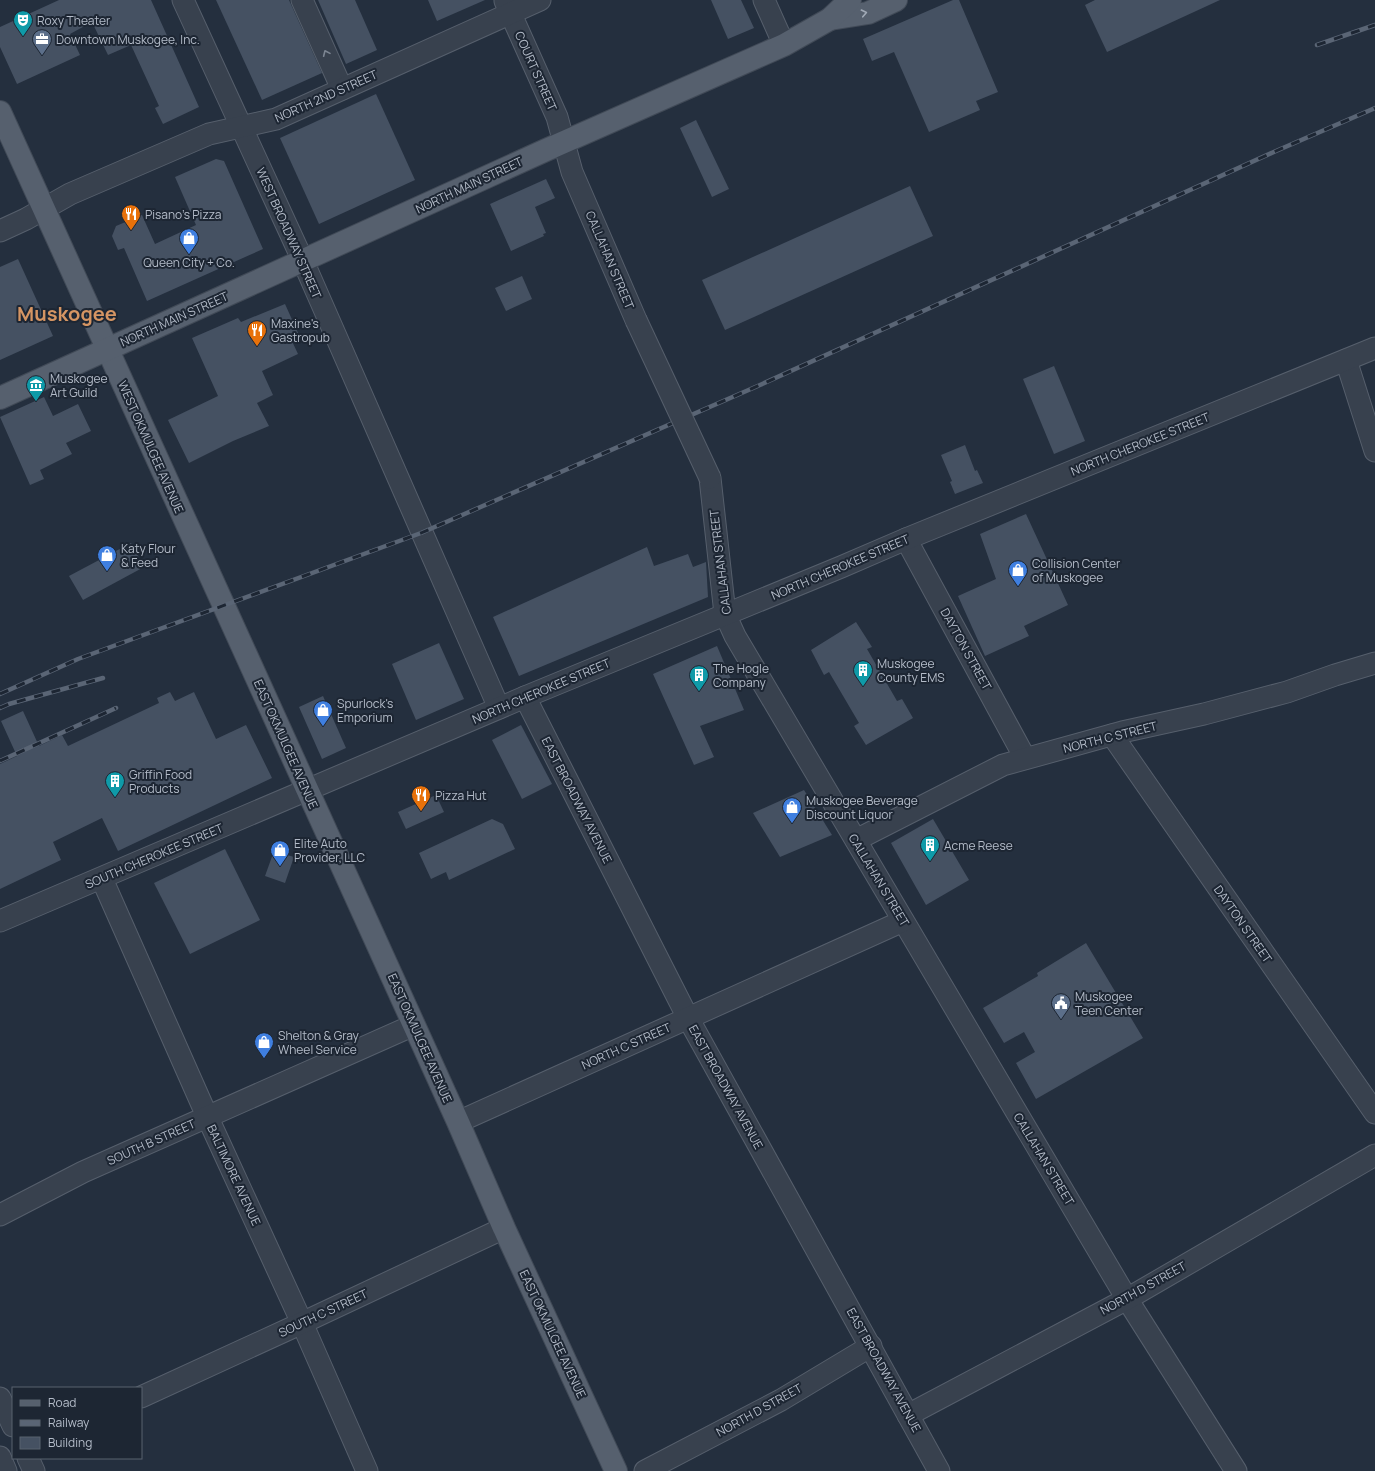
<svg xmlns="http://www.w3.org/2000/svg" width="1375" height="1471" font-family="Manrope,sans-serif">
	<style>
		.building { fill: #455162 }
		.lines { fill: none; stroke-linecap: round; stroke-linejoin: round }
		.minor-casing { stroke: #565f6c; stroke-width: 23 }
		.major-casing { stroke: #414a57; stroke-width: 24 }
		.minor { stroke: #38414e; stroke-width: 21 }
		.major { stroke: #56606e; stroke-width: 22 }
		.rail-casing { stroke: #5a6575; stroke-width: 4.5 }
		.rail { stroke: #1d2633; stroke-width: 3; stroke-dasharray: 9; stroke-linecap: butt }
		.minor-bridge-casing { stroke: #565f6c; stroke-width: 23; stroke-linecap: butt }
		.minor-bridge { stroke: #38414e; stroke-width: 21 }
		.oneway { stroke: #a1aab7 }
		.oneway2 { stroke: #7c8592 }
		.labels { text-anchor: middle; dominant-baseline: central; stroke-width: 4; stroke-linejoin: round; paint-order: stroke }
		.poi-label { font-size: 12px; fill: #b4bcc9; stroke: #1d2633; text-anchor: start }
		.street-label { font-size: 12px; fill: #b4bcc9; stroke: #1d2633 }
		.town-label { font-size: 20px; font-weight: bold; fill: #d59563; stroke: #1d2633 }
	</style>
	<rect width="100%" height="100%" fill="#242f3e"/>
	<!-- building -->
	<g class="building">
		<polygon points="59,0 151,0 199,107 163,124 155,108 159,106 131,45 108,55 92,22 70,34 80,55 17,84 0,47 0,27"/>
		<polygon points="216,0 289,0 322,73 262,100"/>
		<polygon points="318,0 355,0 377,50 346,64"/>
		<polygon points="428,0 485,0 437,21"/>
		<polygon points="711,0 741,0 754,28 728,39"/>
		<polygon points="953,0 959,0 998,92 976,101 980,110 929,132 894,52 872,61 863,39"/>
		<polygon points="1095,0 1220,0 1107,52 1085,5"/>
		<polygon points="376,94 415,180 319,224 280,138"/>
		<polygon points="696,120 729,189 712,197 680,128"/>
		<polygon points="216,159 224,161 263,249 147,301 124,248 118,250 112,236 116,226 142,215 155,244 196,225 175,177"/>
		<polygon points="546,179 555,198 535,207 546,233 543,234 544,236 511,251 490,204"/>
		<polygon points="910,186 933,236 725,330 702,280"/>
		<polygon points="18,259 53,336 0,360 0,267"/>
		<polygon points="522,276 532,299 506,311 495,288"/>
		<polygon points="285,304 299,335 291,339 298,354 262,371 273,395 257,403 269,426 233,441 189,463 168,420 218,396 192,338 238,318 241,322"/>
		<polygon points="1054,366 1085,441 1054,454 1023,379"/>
		<polygon points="44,397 53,416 78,404 91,431 66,443 72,454 40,470 44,479 30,485 0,417"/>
		<polygon points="965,445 975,471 977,470 983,483 955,494 950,482 952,481 941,455"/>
		<polygon points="1026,514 1068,605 1024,626 1029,636 985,656 958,596 996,579 980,534"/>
		<polygon points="131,543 144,567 83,600 69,576"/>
		<polygon points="647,547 654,566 688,554 693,567 706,562 708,597 519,676 493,617"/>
		<polygon points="856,622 872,647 867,649 897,701 902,699 913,718 866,745 854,726 859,723 829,672 824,675 811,650"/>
		<polygon points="439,643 464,699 416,720 392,664"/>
		<polygon points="717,646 744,710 700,726 714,757 694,765 653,674"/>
		<polygon points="170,692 175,701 194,692 216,739 246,725 272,778 118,851 102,818 53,842 61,860 0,889 0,764 17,756 1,721 23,711 39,746 62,735 68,746 159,703 157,698"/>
		<polygon points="323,696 346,748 322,759 299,707"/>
		<polygon points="521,725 552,784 522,799 492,740"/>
		<polygon points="804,790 832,835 780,857 753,813"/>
		<polygon points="436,795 444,812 406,829 398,812"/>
		<polygon points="492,819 503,824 515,849 449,880 446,872 431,879 419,853"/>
		<polygon points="933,819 969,880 926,905 891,843"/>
		<polygon points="225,849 260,920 190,954 154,883"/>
		<polygon points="274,851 294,857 285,883 265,876"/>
		<polygon points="1086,943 1143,1038 1036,1099 1016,1063 1035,1052 1024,1032 1004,1043 983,1008 1038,976 1037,973"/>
	</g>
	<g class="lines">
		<!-- minor casing -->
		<g class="minor-casing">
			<g id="minor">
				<polyline points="183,0 303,261 499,708"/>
				<polyline points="302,0 342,89"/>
				<polyline points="764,0 784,45"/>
				<polyline points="505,1 557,117 572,172 636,320"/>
				<polyline points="0,231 26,219 70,194 209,134 276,119 540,0"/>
				<polyline points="1346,360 1375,451"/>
				<polyline points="710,478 725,614 735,636 1127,1299 1236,1471"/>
				<polyline points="906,539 1025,758"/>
				<polyline points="525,697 688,1018 939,1471"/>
				<polyline points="1112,735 1375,1113"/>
				<polyline points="856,840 1003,765 1122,732 1204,714 1287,692 1335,675 1375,663"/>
				<polyline points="102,879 207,1116 302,1323 367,1471"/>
				<polyline points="0,921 525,697 841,567 906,539 1375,348"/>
				<polyline points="458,1122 903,921"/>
				<polyline points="0,1215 83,1172 414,1025"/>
				<polyline points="141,1397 302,1323 504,1228"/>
				<polyline points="0,1398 13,1426"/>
				<polyline points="908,1415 1127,1299 1375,1155"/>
				<polyline points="0,1457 6,1471"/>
				<polyline points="28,1458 34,1471"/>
				<polyline points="645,1471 781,1400 871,1346"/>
			</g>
		</g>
		<!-- major casing -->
		<g class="major-casing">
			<g id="major">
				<polyline points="830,19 868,13 896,0"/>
				<polyline points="0,112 458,1122 504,1228 616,1471"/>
				<polyline points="0,398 546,150 784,45 830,19 850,0"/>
			</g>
		</g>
		<!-- minor -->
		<use href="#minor" class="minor"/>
		<!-- major -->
		<use href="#major" class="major"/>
		<!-- rail casing -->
		<g class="rail-casing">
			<g id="rail">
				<polyline points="1317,45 1375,25"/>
				<polyline points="0,694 78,659 421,533 760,385 1276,151 1375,108"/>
				<polyline points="0,708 9,704 103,678"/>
				<polyline points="0,761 116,708"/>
			</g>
		</g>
		<!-- rail -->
		<use href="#rail" class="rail"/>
		<!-- minor-bridge casing -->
		<g class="minor-bridge-casing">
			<polyline id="minor-bridge" points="636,320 710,478"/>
		</g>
		<!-- minor-bridge -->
		<use href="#minor-bridge" class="minor-bridge"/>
	</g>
	<!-- one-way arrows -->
	<defs><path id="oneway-chevron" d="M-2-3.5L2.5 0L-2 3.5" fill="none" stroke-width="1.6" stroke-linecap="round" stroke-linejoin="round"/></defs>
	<use class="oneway" href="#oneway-chevron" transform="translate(864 13) rotate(-12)"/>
	<use class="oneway2" href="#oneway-chevron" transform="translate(326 53) rotate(-114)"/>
	<!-- icons -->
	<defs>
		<g id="theatre-pin" transform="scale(1)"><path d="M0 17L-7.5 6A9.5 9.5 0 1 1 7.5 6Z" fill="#0f9aa8" stroke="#1d2633"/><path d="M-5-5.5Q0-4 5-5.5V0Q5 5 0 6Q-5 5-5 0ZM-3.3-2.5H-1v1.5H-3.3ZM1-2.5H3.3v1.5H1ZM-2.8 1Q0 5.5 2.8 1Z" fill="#fff"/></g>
		<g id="office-pin" transform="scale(1)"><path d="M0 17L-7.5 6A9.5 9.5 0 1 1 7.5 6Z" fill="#5c6f8a" stroke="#1d2633"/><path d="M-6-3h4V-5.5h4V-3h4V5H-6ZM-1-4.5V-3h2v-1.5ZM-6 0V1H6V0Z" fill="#fff"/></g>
		<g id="restaurant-pin" transform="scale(1)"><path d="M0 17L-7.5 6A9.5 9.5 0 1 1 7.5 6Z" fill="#e8710a" stroke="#1d2633"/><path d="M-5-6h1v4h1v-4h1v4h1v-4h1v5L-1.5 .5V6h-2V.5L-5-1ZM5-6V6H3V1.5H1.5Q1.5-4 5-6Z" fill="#fff"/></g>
		<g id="shop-pin" transform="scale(1)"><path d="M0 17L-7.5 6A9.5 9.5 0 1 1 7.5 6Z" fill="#3f7fe0" stroke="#1d2633"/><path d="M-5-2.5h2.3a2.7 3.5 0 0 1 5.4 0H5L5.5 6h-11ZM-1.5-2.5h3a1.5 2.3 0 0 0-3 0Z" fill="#fff"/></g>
		<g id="museum-pin" transform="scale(1)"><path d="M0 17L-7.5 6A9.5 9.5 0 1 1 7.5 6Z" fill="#0f9aa8" stroke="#1d2633"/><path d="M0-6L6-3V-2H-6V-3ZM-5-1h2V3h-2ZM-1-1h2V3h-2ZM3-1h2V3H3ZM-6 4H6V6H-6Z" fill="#fff"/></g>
		<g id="building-pin" transform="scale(1)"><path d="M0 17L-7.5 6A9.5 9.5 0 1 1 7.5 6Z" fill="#0f9aa8" stroke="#1d2633"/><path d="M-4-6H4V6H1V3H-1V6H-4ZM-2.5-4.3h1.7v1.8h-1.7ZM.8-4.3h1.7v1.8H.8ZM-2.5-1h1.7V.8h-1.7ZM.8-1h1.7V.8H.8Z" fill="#fff"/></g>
		<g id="civic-pin" transform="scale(1)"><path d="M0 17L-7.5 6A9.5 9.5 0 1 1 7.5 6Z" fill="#5c6f8a" stroke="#1d2633"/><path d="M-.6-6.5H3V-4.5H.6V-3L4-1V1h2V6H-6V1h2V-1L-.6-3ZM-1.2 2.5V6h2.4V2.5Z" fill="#fff"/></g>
	</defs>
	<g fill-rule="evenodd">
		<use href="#theatre-pin" x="23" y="20"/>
		<use href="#office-pin" x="42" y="39"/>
		<use href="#restaurant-pin" x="131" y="214"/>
		<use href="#shop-pin" x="189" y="238"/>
		<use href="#restaurant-pin" x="257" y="330"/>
		<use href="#museum-pin" x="36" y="385"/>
		<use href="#shop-pin" x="107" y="555"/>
		<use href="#shop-pin" x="1018" y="570"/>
		<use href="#building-pin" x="863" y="670"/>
		<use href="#building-pin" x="699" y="675"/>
		<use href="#shop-pin" x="323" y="710"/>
		<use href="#building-pin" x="115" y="781"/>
		<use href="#restaurant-pin" x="421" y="795"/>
		<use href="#shop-pin" x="792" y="807"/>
		<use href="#building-pin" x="930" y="845"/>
		<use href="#shop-pin" x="280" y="850"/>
		<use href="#civic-pin" x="1061" y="1003"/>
		<use href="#shop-pin" x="264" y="1042"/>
	</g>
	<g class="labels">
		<!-- poi labels -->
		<g class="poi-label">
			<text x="37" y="20">Roxy Theater</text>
			<text x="56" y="39">Downtown Muskogee, Inc.</text>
			<text x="145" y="214">Pisano's Pizza</text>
			<text x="189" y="262" text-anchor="middle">Queen City + Co.</text>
			<text x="271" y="323">Maxine's<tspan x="271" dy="14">Gastropub</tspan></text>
			<text x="50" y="378">Muskogee<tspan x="50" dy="14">Art Guild</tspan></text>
			<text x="121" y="548">Katy Flour<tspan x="121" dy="14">&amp; Feed</tspan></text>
			<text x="1032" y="563">Collision Center<tspan x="1032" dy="14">of Muskogee</tspan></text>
			<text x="877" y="663">Muskogee<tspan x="877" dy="14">County EMS</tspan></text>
			<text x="713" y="668">The Hogle<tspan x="713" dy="14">Company</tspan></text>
			<text x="337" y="703">Spurlock's<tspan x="337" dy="14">Emporium</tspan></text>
			<text x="129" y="774">Griffin Food<tspan x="129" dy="14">Products</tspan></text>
			<text x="435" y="795">Pizza Hut</text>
			<text x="806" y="800">Muskogee Beverage<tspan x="806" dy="14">Discount Liquor</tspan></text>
			<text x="294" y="843">Elite Auto<tspan x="294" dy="14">Provider, LLC</tspan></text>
			<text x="944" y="845">Acme Reese</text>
			<text x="1075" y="996">Muskogee<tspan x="1075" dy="14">Teen Center</tspan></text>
			<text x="278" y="1035">Shelton &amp; Gray<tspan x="278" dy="14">Wheel Service</tspan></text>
		</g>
		<!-- street labels -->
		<g class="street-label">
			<text transform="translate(536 71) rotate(66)">COURT STREET</text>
			<text transform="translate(326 96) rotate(-24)">NORTH 2ND STREET</text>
			<text transform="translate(469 185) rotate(-25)">NORTH MAIN STREET</text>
			<text transform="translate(289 233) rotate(66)">WEST BROADWAY STREET</text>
			<text transform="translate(610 260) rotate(67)">CALLAHAN STREET</text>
			<text transform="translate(174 319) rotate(-24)">NORTH MAIN STREET</text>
			<text transform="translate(1140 444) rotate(-22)">NORTH CHEROKEE STREET</text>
			<text transform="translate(151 447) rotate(66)">WEST OKMULGEE AVENUE</text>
			<text transform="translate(720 562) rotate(-97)">CALLAHAN STREET</text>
			<text transform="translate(840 567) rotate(-23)">NORTH CHEROKEE STREET</text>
			<text transform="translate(966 649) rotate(61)">DAYTON STREET</text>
			<text transform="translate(541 691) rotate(-23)">NORTH CHEROKEE STREET</text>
			<text transform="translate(1110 737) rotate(-14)">NORTH C STREET</text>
			<text transform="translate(286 744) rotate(66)">EAST OKMULGEE AVENUE</text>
			<text transform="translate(577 800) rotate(63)">EAST BROADWAY AVENUE</text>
			<text transform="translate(154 856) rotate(-23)">SOUTH CHEROKEE STREET</text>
			<text transform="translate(879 880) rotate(59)">CALLAHAN STREET</text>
			<text transform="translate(1243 924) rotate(55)">DAYTON STREET</text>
			<text transform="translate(420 1038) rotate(66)">EAST OKMULGEE AVENUE</text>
			<text transform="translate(626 1046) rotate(-24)">NORTH C STREET</text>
			<text transform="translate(726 1087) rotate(61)">EAST BROADWAY AVENUE</text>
			<text transform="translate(151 1142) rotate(-24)">SOUTH B STREET</text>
			<text transform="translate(1044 1159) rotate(59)">CALLAHAN STREET</text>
			<text transform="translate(234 1175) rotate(65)">BALTIMORE AVENUE</text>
			<text transform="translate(1143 1288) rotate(-29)">NORTH D STREET</text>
			<text transform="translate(323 1313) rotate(-25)">SOUTH C STREET</text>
			<text transform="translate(553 1334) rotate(65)">EAST OKMULGEE AVENUE</text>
			<text transform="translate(884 1370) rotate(61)">EAST BROADWAY AVENUE</text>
			<text transform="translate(759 1410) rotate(-29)">NORTH D STREET</text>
		</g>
		<!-- town labels -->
		<g class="town-label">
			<text x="67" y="313">Muskogee</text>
		</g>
	</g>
	<!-- legend -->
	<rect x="12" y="1387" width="130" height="72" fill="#1d2633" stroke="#59626f"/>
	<rect x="20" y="1400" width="20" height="6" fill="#56606e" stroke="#59626f"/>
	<text x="48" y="1407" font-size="12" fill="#b4bcc9">Road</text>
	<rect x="20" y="1420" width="20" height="6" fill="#5a6575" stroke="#59626f"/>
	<text x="48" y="1427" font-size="12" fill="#b4bcc9">Railway</text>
	<rect x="20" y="1437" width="20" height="12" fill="#455162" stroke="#59626f"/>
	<text x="48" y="1447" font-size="12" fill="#b4bcc9">Building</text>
</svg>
